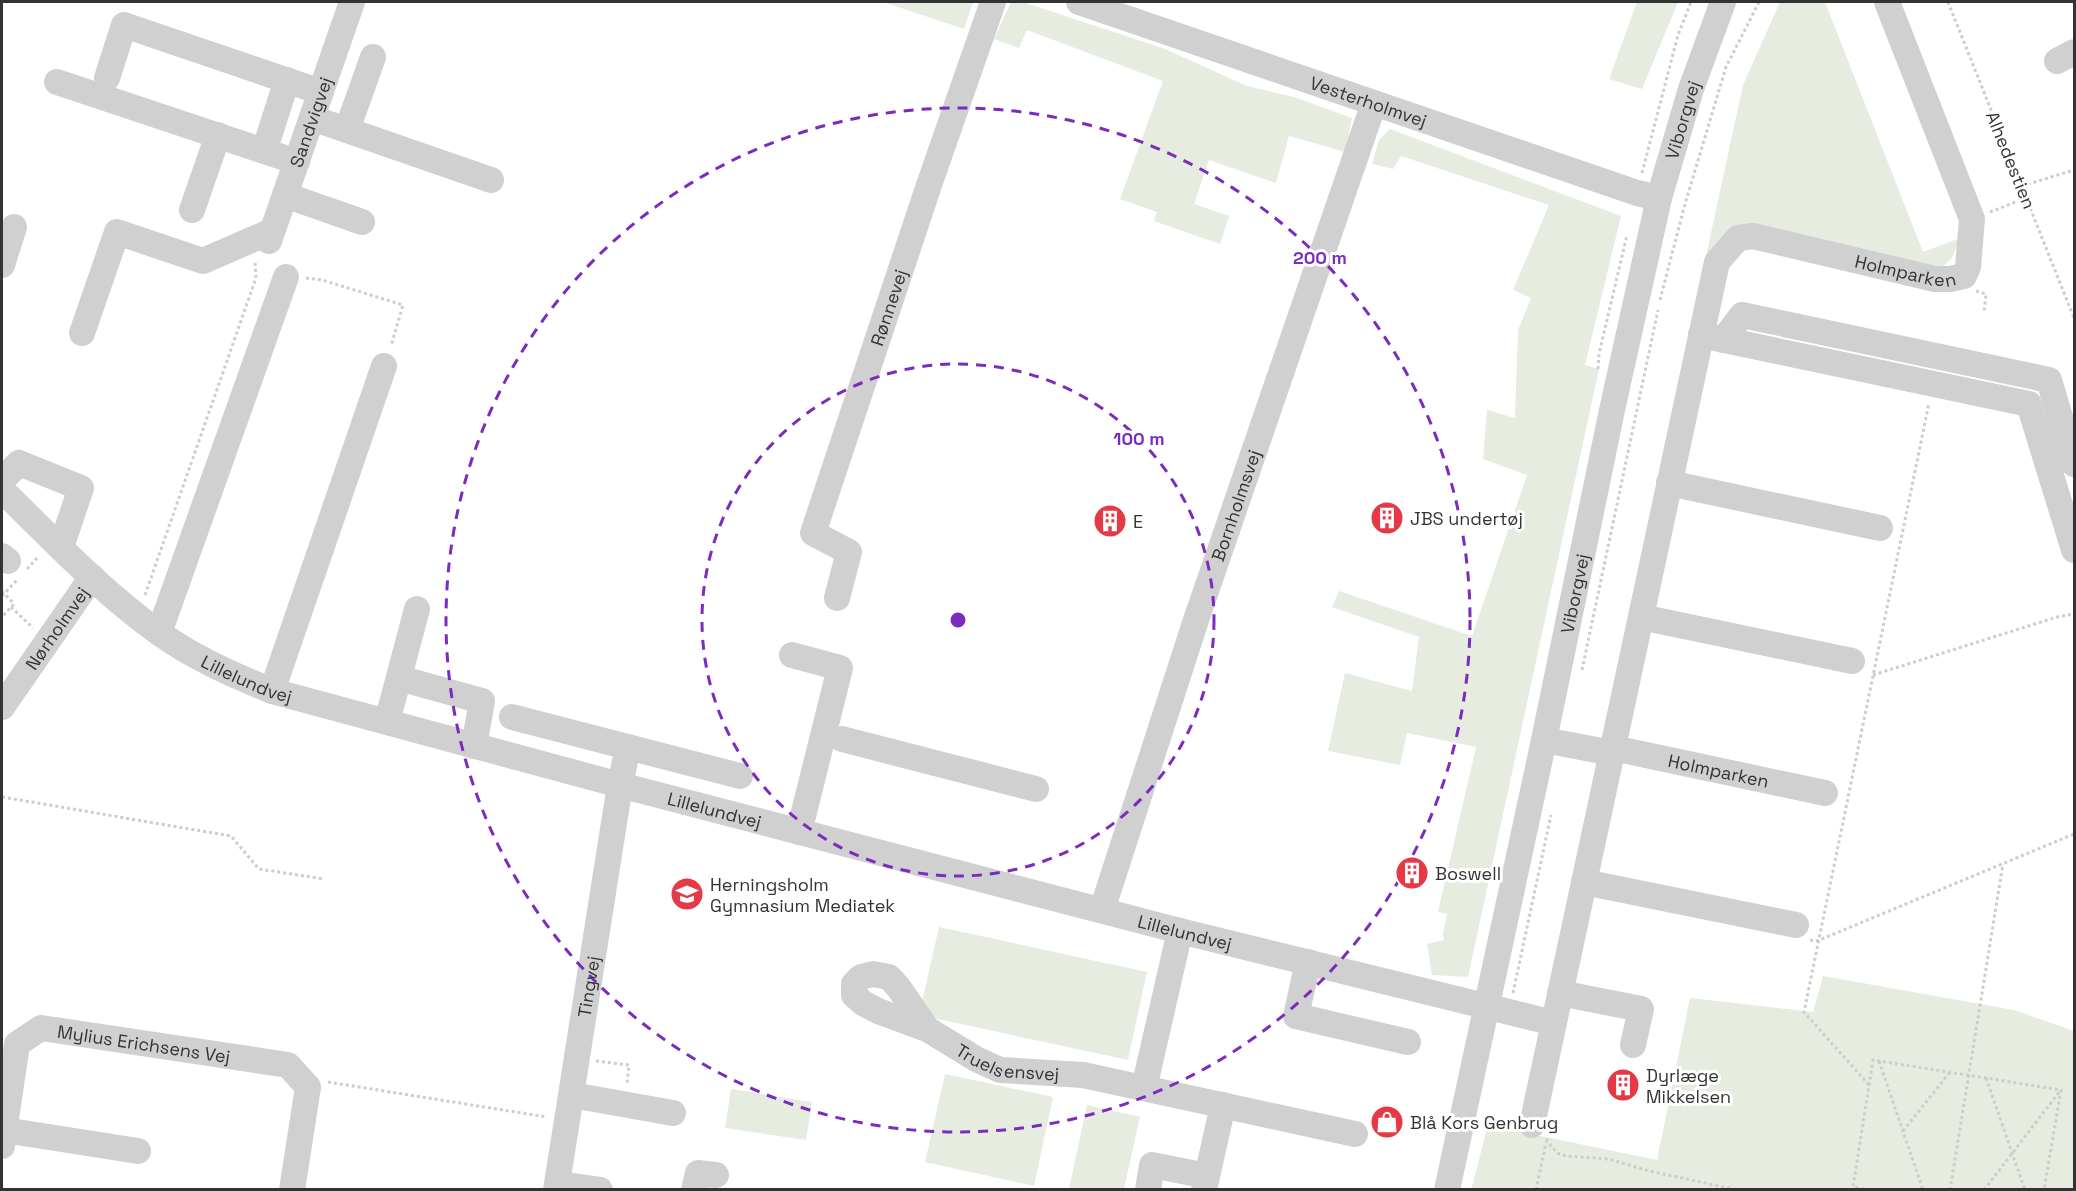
<svg xmlns="http://www.w3.org/2000/svg" width="2076" height="1191" font-family="'Space Grotesk',sans-serif">
	<style>
		.green { fill: #e6ecdf }
		.lines { fill: none; stroke-linecap: round; stroke-linejoin: round }
		.path { stroke: #cdcdcd; stroke-width: 3; stroke-dasharray: 3 3; stroke-linecap: butt }
		.minor { stroke: #d0d0d0; stroke-width: 26 }
		.ring { fill: none; stroke: #7b2cbf; stroke-width: 3; stroke-dasharray: 10 8 }
		.labels { text-anchor: middle; dominant-baseline: central; stroke-width: 6; stroke-linejoin: round; paint-order: stroke }
		.street-label { font-size: 18px; fill: #333; stroke: #fff }
		.poi-label { font-size: 18px; fill: #333; stroke: #fff; text-anchor: start }
		.centre { fill: #7b2cbf; stroke: #fff; stroke-width: 3 }
		.ring-label { font-size: 18px; text-anchor: middle; font-weight: bold; fill: #7b2cbf; stroke: #fff; stroke-width: 6; stroke-linejoin: round; paint-order: stroke }
	</style>
	<rect width="100%" height="100%" fill="#fff"/>
	<!-- green -->
	<g class="green">
		<polygon points="883,2 973,2 964,29"/>
		<polygon points="1011,2 1023,2 1165,49 1247,86 1294,97 1352,118 1345,152 1289,136 1276,183 1209,160 1194,204 1229,216 1220,244 1154,221 1157,212 1120,199 1163,81 1027,30 1019,48 994,39"/>
		<polygon points="1637,2 1678,2 1642,89 1609,79"/>
		<polygon points="1780,2 1825,2 1923,252 1960,238 1952,258 1942,267 1758,230 1728,232 1706,256 1743,85"/>
		<polygon points="1390,129 1621,216 1585,365 1599,369 1468,977 1432,975 1427,944 1444,940 1443,933 1447,914 1438,912 1476,747 1407,733 1400,765 1328,751 1345,673 1412,691 1419,637 1332,607 1339,591 1472,636 1527,475 1483,459 1487,410 1515,418 1518,330 1531,298 1513,290 1549,205 1401,156 1393,169 1372,164 1379,140"/>
		<polygon points="939,927 1147,972 1128,1060 919,1015"/>
		<polygon points="1823,976 2014,1010 2074,1031 2074,1189 1471,1190 1488,1125 1657,1160 1690,998 1813,1012"/>
		<polygon points="945,1074 1053,1097 1034,1186 925,1162"/>
		<polygon points="731,1089 812,1102 806,1140 725,1128"/>
		<polygon points="1087,1105 1140,1117 1124,1189 1069,1189"/>
	</g>
	<g class="lines">
		<!-- path -->
		<g class="path">
			<polyline points="1948,2 2074,318"/>
			<polyline points="1642,173 1678,35 1691,2"/>
			<polyline points="2022,186 2074,170"/>
			<polyline points="1990,212 2026,198"/>
			<polyline points="306,278 322,280 403,305 391,346"/>
			<polyline points="1976,291 1986,294 1984,312"/>
			<polyline points="1660,300 1685,204 1726,67 1759,2"/>
			<polyline points="1598,369 1599,354 1627,235"/>
			<polyline points="27,569 39,556"/>
			<polyline points="2,591 14,604 2,617"/>
			<polyline points="145,595 256,278 255,261"/>
			<polyline points="2,596 17,580"/>
			<polyline points="11,607 33,628"/>
			<polyline points="1582,670 1658,310"/>
			<polyline points="1873,675 2057,617 2074,614"/>
			<polyline points="2,797 231,836 259,869 324,879"/>
			<polyline points="1810,940 1817,941 2074,834"/>
			<polyline points="1513,993 1551,815"/>
			<polyline points="596,1061 629,1065 627,1084"/>
			<polyline points="1879,1061 1923,1190"/>
			<polyline points="1986,1078 2025,1190"/>
			<polyline points="328,1082 547,1117"/>
			<polyline points="1869,1085 1804,1012 1929,403"/>
			<polyline points="1903,1131 1950,1072"/>
			<polyline points="1546,1139 1557,1153 1566,1156 1609,1159 1649,1171 1738,1190"/>
			<polyline points="1536,1190 1546,1142"/>
			<polyline points="1870,1190 1853,1187 1873,1060 2061,1090 2044,1190"/>
			<polyline points="1950,1190 2003,864"/>
			<polyline points="1984,1190 2060,1091"/>
		</g>
		<!-- minor -->
		<g class="minor">
			<path id="s1" d="M 1079,2 L 1637,193 L 1659,198"/>
			<polyline points="2057,61 2074,52"/>
			<polyline points="107,78 124,25 321,92"/>
			<polyline points="57,82 297,162"/>
			<polyline points="312,118 491,180"/>
			<polyline points="347,130 373,57"/>
			<polyline points="269,136 287,80"/>
			<polyline points="285,195 362,222"/>
			<polyline points="192,210 218,135"/>
			<path id="s2" d="M 269,241 L 352,2"/>
			<polyline points="2,265 14,227"/>
			<polyline points="82,333 117,232 203,261 272,231"/>
			<polyline points="1701,335 2029,404 2074,550"/>
			<polyline points="1723,340 1742,315 2049,380 2074,464"/>
			<polyline points="2,480 19,463 81,488 61,547"/>
			<polyline points="1669,483 1880,528"/>
			<path id="s3" d="M 2,490 C 52,539 101,591 158,632 C 192,657 233,675 272,691 L 620,785 L 1180,931 L 1554,1023"/>
			<polyline points="2,556 8,561"/>
			<path id="s4" d="M 837,598 L 849,552 L 813,533 L 929,185 L 993,2"/>
			<polyline points="1641,617 1852,661"/>
			<polyline points="159,633 286,277"/>
			<polyline points="792,655 840,668 799,832"/>
			<polyline points="399,678 482,701 474,746"/>
			<polyline points="272,691 384,366"/>
			<path id="s5" d="M 2,707 L 92,577"/>
			<polyline points="512,717 740,776"/>
			<polyline points="387,722 417,609"/>
			<polyline points="842,739 1036,789"/>
			<polyline points="1544,740 1612,753"/>
			<path id="s6" d="M 1613,748 L 1825,793"/>
			<polyline points="1584,882 1796,925"/>
			<path id="s7" d="M 1102,910 L 1196,620 L 1374,103"/>
			<polyline points="1308,962 1296,1016 1408,1042"/>
			<polyline points="1560,993 1641,1009 1633,1045"/>
			<path id="s8" d="M 927,1029 L 878,1011 L 863,1003 L 854,995 L 854,984 L 861,977 L 873,974 L 889,977 L 899,988 L 927,1029 L 976,1059 L 1000,1070 L 1083,1075 L 1355,1134"/>
			<polyline points="1144,1088 1180,931"/>
			<polyline points="572,1095 673,1113"/>
			<path id="s9" d="M 1532,1125 L 1717,262 L 1738,238 L 1753,236 L 1935,279 L 1950,279 L 1964,276 L 1968,267 L 1972,219 L 1887,2"/>
			<polyline points="4,1130 138,1151"/>
			<path id="s10" d="M 2,1146 L 17,1044 L 41,1028 L 288,1065 L 308,1087 L 292,1190"/>
			<polyline points="557,1184 600,1190"/>
			<path id="s11" d="M 556,1190 L 620,785 L 628,747"/>
			<polyline points="694,1190 698,1173 716,1175"/>
			<polyline points="1148,1190 1152,1165 1207,1176"/>
			<polyline points="1204,1190 1223,1105"/>
			<path id="s12" d="M 1447,1190 L 1544,740 L 1612,410 L 1659,198 L 1691,89 L 1723,2"/>
		</g>
	</g>
	<!-- distance rings -->
	<g class="ring">
		<circle cx="958" cy="620" r="256"/>
		<circle cx="958" cy="620" r="512"/>
	</g>
	<!-- icons -->
	<defs>
		<g id="building-disc" transform="scale(1.725)"><circle r="9.5" fill="#e63946" stroke="#fff"/><path d="M-4-6H4V6H1V3H-1V6H-4ZM-2.5-4.3h1.7v1.8h-1.7ZM.8-4.3h1.7v1.8H.8ZM-2.5-1h1.7V.8h-1.7ZM.8-1h1.7V.8H.8Z" fill="#fff"/></g>
		<g id="school-disc" transform="scale(1.725)"><circle r="9.5" fill="#e63946" stroke="#fff"/><path d="M0-5L7-2L0 1L-7-2ZM-4 1L0 2.5L4 1V4Q0 6-4 4Z" fill="#fff"/></g>
		<g id="shop-disc" transform="scale(1.725)"><circle r="9.5" fill="#e63946" stroke="#fff"/><path d="M-5-2.5h2.3a2.7 3.5 0 0 1 5.4 0H5L5.5 6h-11ZM-1.5-2.5h3a1.5 2.3 0 0 0-3 0Z" fill="#fff"/></g>
	</defs>
	<g fill-rule="evenodd">
		<use href="#building-disc" x="1387" y="518"/>
		<use href="#building-disc" x="1110" y="521"/>
		<use href="#building-disc" x="1412" y="873"/>
		<use href="#school-disc" x="687" y="894"/>
		<use href="#building-disc" x="1623" y="1085"/>
		<use href="#shop-disc" x="1387" y="1122"/>
	</g>
	<g class="labels">
		<!-- street labels -->
		<g class="street-label">
			<text stroke="none"><textPath href="#s1" startOffset="306">Vesterholmvej</textPath></text>
			<text stroke="none"><textPath href="#s12" startOffset="1096">Viborgvej</textPath></text>
			<text stroke="none"><textPath href="#s2" startOffset="126">Sandvigvej</textPath></text>
			<text transform="translate(2011 160) rotate(68)">Alhedestien</text>
			<text stroke="none"><textPath href="#s9" startOffset="1086">Holmparken</textPath></text>
			<text stroke="none"><textPath href="#s4" startOffset="326">Rønnevej</textPath></text>
			<text stroke="none"><textPath href="#s7" startOffset="426">Bornholmsvej</textPath></text>
			<text stroke="none"><textPath href="#s12" startOffset="610">Viborgvej</textPath></text>
			<text stroke="none"><textPath href="#s5" startOffset="96">Nørholmvej</textPath></text>
			<text stroke="none"><textPath href="#s3" startOffset="312">Lillelundvej</textPath></text>
			<text stroke="none"><textPath href="#s6" startOffset="108">Holmparken</textPath></text>
			<text stroke="none"><textPath href="#s3" startOffset="798">Lillelundvej</textPath></text>
			<text stroke="none"><textPath href="#s3" startOffset="1284">Lillelundvej</textPath></text>
			<text stroke="none"><textPath href="#s11" startOffset="206">Tingvej</textPath></text>
			<text stroke="none"><textPath href="#s10" startOffset="236">Mylius Erichsens Vej</textPath></text>
			<text stroke="none"><textPath href="#s8" startOffset="285">Truelsensvej</textPath></text>
		</g>
		<!-- poi labels -->
		<g class="poi-label">
			<text x="1410" y="518">JBS undertøj</text>
			<text x="1133" y="521">E</text>
			<text x="1435" y="873">Boswell</text>
			<text x="710" y="884">Herningsholm<tspan x="710" dy="21">Gymnasium Mediatek</tspan></text>
			<text x="1646" y="1075">Dyrlæge<tspan x="1646" dy="21">Mikkelsen</tspan></text>
			<text x="1410" y="1122">Blå Kors Genbrug</text>
		</g>
	</g>
	<circle cx="958" cy="620" r="9" class="centre"/>
	<g class="ring-label">
		<text x="1320" y="264">200 m</text>
		<text x="1139" y="445">100 m</text>
	</g>
	<!-- border -->
	<rect width="2076" height="1191" fill="none" stroke="#333333" stroke-width="6"/>
</svg>
